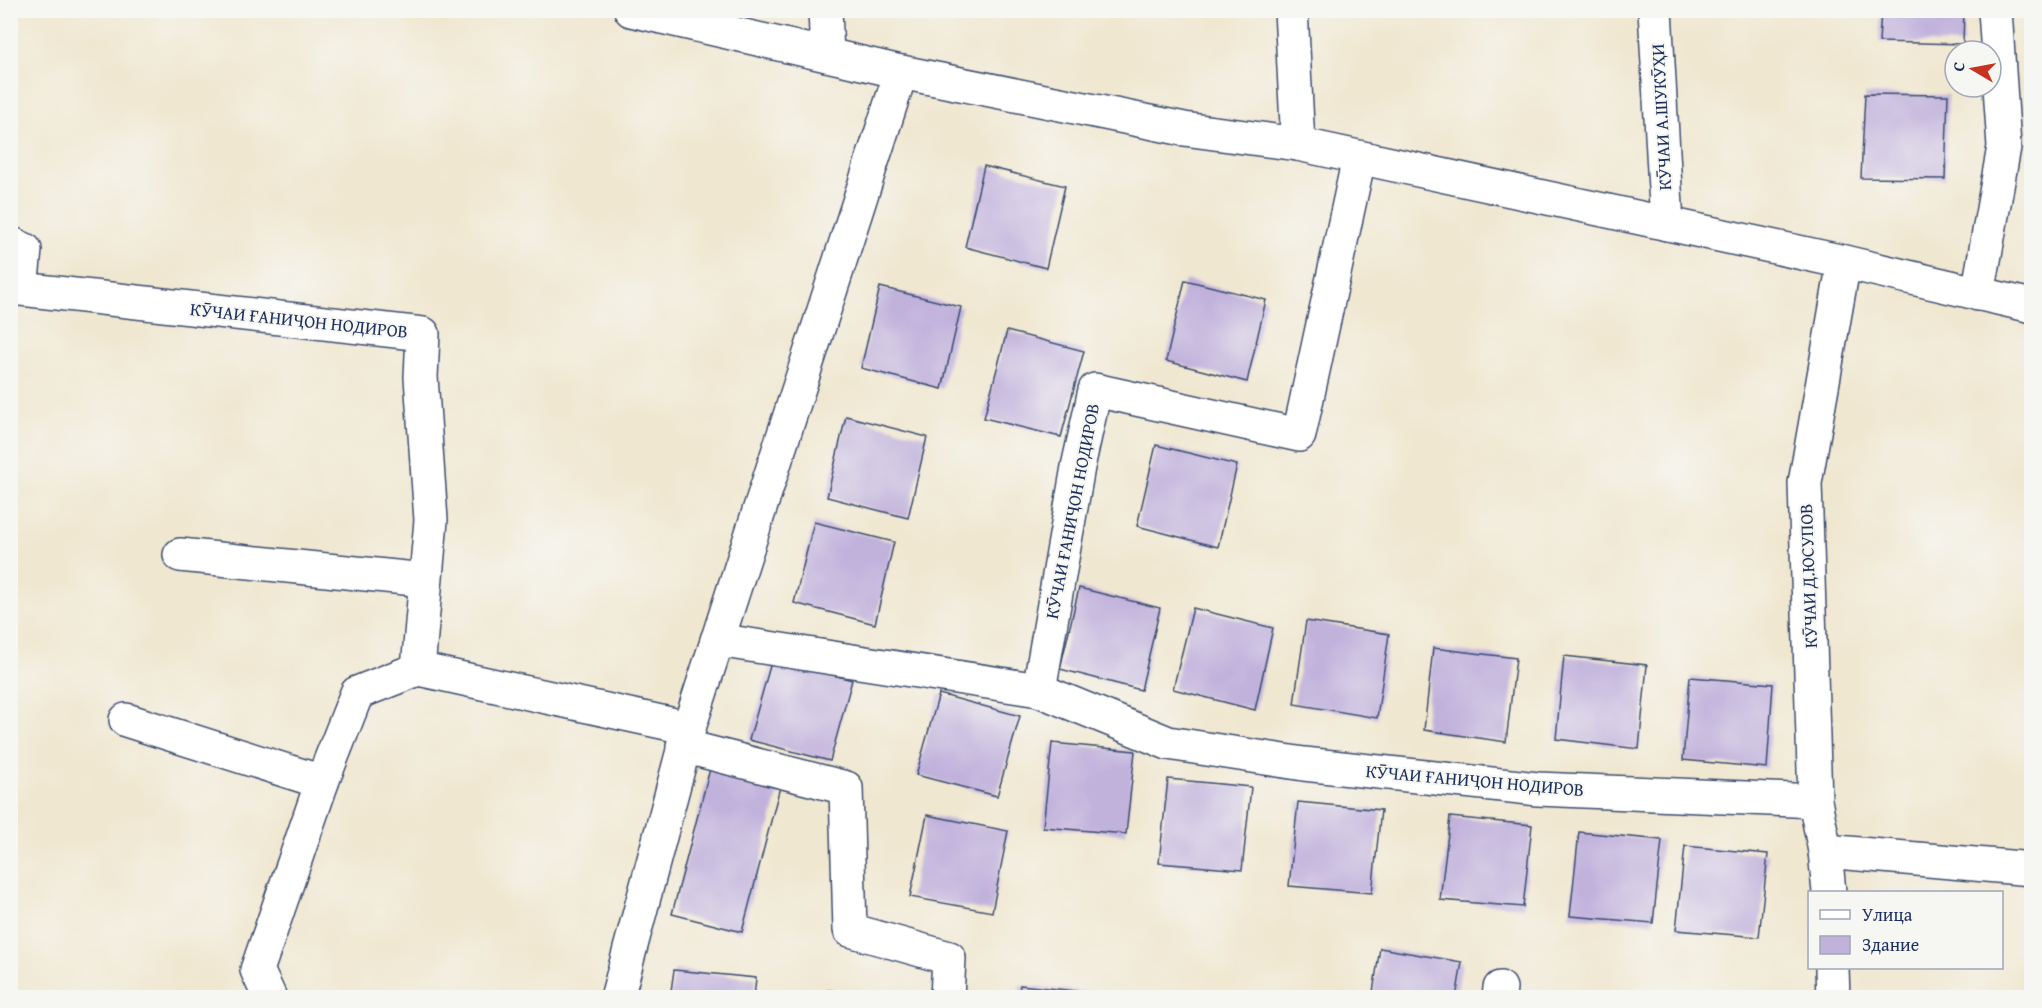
<svg xmlns="http://www.w3.org/2000/svg" width="2042" height="1008" font-family="'Gentium Book Plus',serif">
	<style>
		.building { fill: #c1b2dc }
		.lines { fill: none; stroke-linecap: round; stroke-linejoin: round }
		.minor-casing { stroke: #3b4b6f; stroke-width: 36 }
		.tertiary-casing { stroke: #3b4b6f; stroke-width: 36 }
		.minor { stroke: #fff; stroke-width: 33 }
		.tertiary { stroke: #fff; stroke-width: 33 }
		.labels { text-anchor: middle; dominant-baseline: central; stroke-width: 4.5; stroke-linejoin: round; paint-order: stroke }
		.street-label { font-size: 18px; fill: #1b2f5e; stroke: #f6f6f2 }
	</style>
	<rect width="100%" height="100%" fill="#f6f6f2"/>
	<filter id="ink" filterUnits="userSpaceOnUse"><feTurbulence type="fractalNoise" baseFrequency=".0167" numOctaves="2"/><feDisplacementMap in="SourceGraphic" scale="12" xChannelSelector="R" yChannelSelector="G"/><feConvolveMatrix kernelMatrix="1 2 1 2 8 2 1 2 1" color-interpolation-filters="sRGB"/></filter>
	<filter id="wash" filterUnits="userSpaceOnUse"><feTurbulence type="fractalNoise" baseFrequency=".008" numOctaves="4" result="noise"/><feDisplacementMap in="SourceGraphic" scale="24" xChannelSelector="R" yChannelSelector="G"/><feGaussianBlur stdDeviation="1.35" result="paint"/><feColorMatrix in="noise" values="0 0 0 0 0 0 0 0 0 0 0 0 0 0 0 0 0 1.4 0 .05"/><feComposite in="paint" operator="in"/></filter>
	<g filter="url(#wash)">
		<rect width="100%" height="100%" fill="#f0e7d0"/>
		<g id="blocks">
			<!-- building -->
			<g class="building">
				<polygon points="1881,10 1964,10 1963,44 1879,42"/>
				<polygon points="1865,94 1948,95 1945,179 1861,178"/>
				<polygon points="984,166 1065,186 1046,268 965,247"/>
				<polygon points="1185,280 1266,300 1247,382 1166,361"/>
				<polygon points="880,287 961,307 942,389 861,368"/>
				<polygon points="1007,331 1084,351 1061,437 984,418"/>
				<polygon points="846,416 927,437 908,518 827,497"/>
				<polygon points="1156,445 1237,465 1218,547 1137,526"/>
				<polygon points="814,522 894,542 875,624 794,603"/>
				<polygon points="1079,588 1160,608 1141,690 1060,669"/>
				<polygon points="1193,608 1273,628 1255,710 1173,689"/>
				<polygon points="1306,621 1389,634 1377,718 1294,704"/>
				<polygon points="1433,648 1516,658 1506,742 1424,730"/>
				<polygon points="1564,656 1647,665 1639,749 1556,739"/>
				<polygon points="772,659 852,680 830,761 749,740"/>
				<polygon points="1690,677 1773,684 1767,768 1683,760"/>
				<polygon points="939,694 1020,716 997,796 916,775"/>
				<polygon points="1052,743 1135,751 1126,834 1043,827"/>
				<polygon points="711,765 781,783 742,932 672,914"/>
				<polygon points="1168,779 1251,787 1242,870 1159,863"/>
				<polygon points="1298,802 1381,810 1372,893 1289,886"/>
				<polygon points="927,815 1008,831 992,912 910,897"/>
				<polygon points="1450,817 1532,825 1523,907 1440,900"/>
				<polygon points="1579,832 1662,840 1653,923 1570,916"/>
				<polygon points="1685,846 1768,854 1759,937 1676,930"/>
				<polygon points="1380,948 1462,962 1456,998 1372,998"/>
				<polygon points="674,970 756,978 754,998 670,998"/>
				<polygon points="1020,985 1103,994 1102,998 1018,998"/>
				<polygon points="828,990 886,996 885,998 828,998"/>
			</g>
		</g>
	</g>
	<g filter="url(#ink)">
		<use href="#blocks" fill-opacity="0" stroke="#3b4b6f" stroke-width="1.5"/>
		<g class="lines">
			<!-- minor casing -->
			<g class="minor-casing">
				<g id="minor">
					<polyline points="825,10 827,55"/>
					<polyline points="1291,10 1298,144"/>
					<polyline points="1655,10 1667,224"/>
					<polyline points="10,243 25,250 21,289 423,334 421,377 431,520 418,669 357,693 322,782 257,970 270,998"/>
					<polyline points="1978,294 2004,147 1995,10"/>
					<polyline points="180,555 425,580"/>
					<polyline points="717,640 1039,690 1168,743 1304,764 1538,789 1815,801"/>
					<polyline points="418,669 689,728"/>
					<polyline points="1039,690 1078,467 1095,390 1299,435 1359,158"/>
					<polyline points="126,720 322,782"/>
					<polyline points="683,746 846,788 850,930 949,958 947,998"/>
					<polyline points="1825,851 2032,869"/>
					<polyline points="1829,892 1825,851 1815,801 1805,483 1844,262"/>
					<polyline points="1832,968 1833,998"/>
					<polyline points="1499,998 1500,988"/>
				</g>
			</g>
			<!-- tertiary casing -->
			<g class="tertiary-casing">
				<g id="tertiary">
					<polyline points="631,10 901,72 1184,129 1298,144 1844,262 2032,306"/>
					<polyline points="617,998 689,728 901,72"/>
				</g>
			</g>
			<!-- minor -->
			<use href="#minor" class="minor"/>
			<!-- tertiary -->
			<use href="#tertiary" class="tertiary"/>
		</g>
	</g>
	<g class="labels">
		<!-- street labels -->
		<g class="street-label">
			<text transform="translate(1661 117) rotate(-93)">КӮЧАИ А.ШУКӮҲИ</text>
			<text transform="translate(299 320) rotate(6)">КӮЧАИ ҒАНИҶОН НОДИРОВ</text>
			<text transform="translate(1072 511) rotate(-79)">КӮЧАИ ҒАНИҶОН НОДИРОВ</text>
			<text transform="translate(1808 576) rotate(-92)">КӮЧАИ Д.ЮСУПОВ</text>
			<text transform="translate(1475 780) rotate(5)">КӮЧАИ ҒАНИҶОН НОДИРОВ</text>
		</g>
	</g>
	<!-- margin -->
	<rect width="2042" height="1008" fill="none" stroke="#f6f6f2" stroke-width="36"/>
	<!-- legend -->
	<rect x="1808" y="891" width="195" height="78" fill="#f6f6f2" stroke="#9ea6b7" stroke-width="1.5"/>
	<rect x="1820" y="910" width="30" height="9" fill="#ffffff" stroke="#9ea6b7" stroke-width="1.5"/>
	<text x="1862" y="921" font-size="18" fill="#1b2f5e">Улица</text>
	<rect x="1820" y="936" width="30" height="18" fill="#c1b2dc" stroke="#9ea6b7" stroke-width="1.5"/>
	<text x="1862" y="951" font-size="18" fill="#1b2f5e">Здание</text>
	<!-- north arrow -->
	<g transform="translate(1973 69) rotate(280)"><circle r="28" fill="#f6f6f2" stroke="#9ea6b7" stroke-width="1.5"/>
	<path d="M0-4.5L10 22L0 15L-10 22Z" fill="#c8321e"/>
	<text y="-9" font-size="16" font-weight="bold" text-anchor="middle" fill="#1b2f5e">С</text>
	</g>
</svg>
